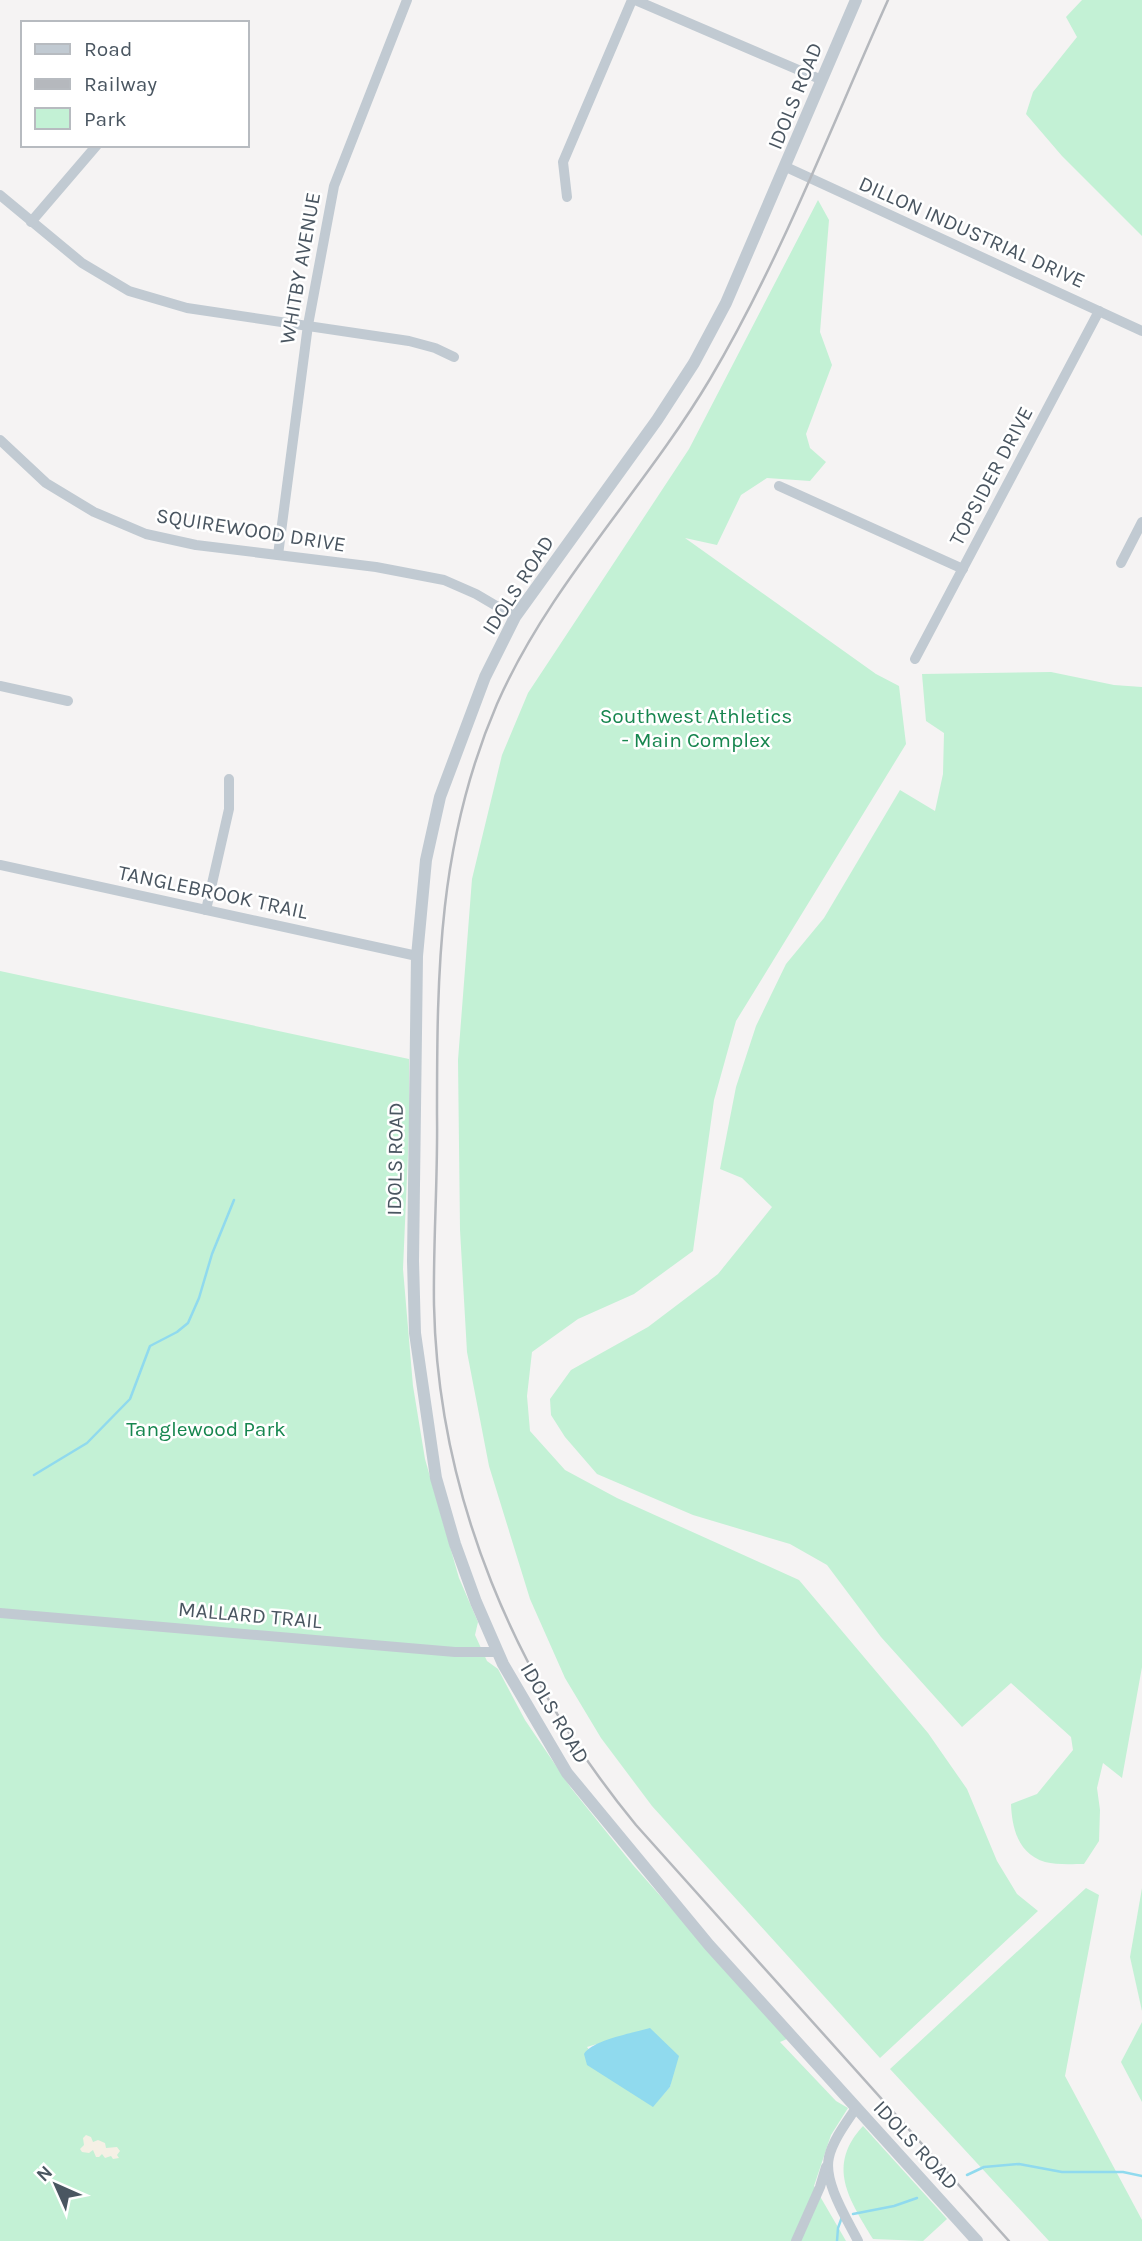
<svg xmlns="http://www.w3.org/2000/svg" width="1142" height="2241" font-family="Karla,sans-serif">
	<style>
		.green { fill: #c3f1d5; fill-rule: evenodd }
		.sand { fill: #f5f0e5 }
		.water { fill: #90daee }
		.lines { fill: none; stroke-linecap: round; stroke-linejoin: round }
		.stream { stroke: #90daee; stroke-width: 2.5 }
		.minor { stroke: #c1cad2; stroke-width: 10 }
		.tertiary { stroke: #c1cad2; stroke-width: 12 }
		.rail { stroke: #b5b8bd; stroke-width: 2.5 }
		.labels { text-anchor: middle; dominant-baseline: central; stroke-width: 5; stroke-linejoin: round; paint-order: stroke }
		.street-label { font-size: 21px; fill: #4a5661; stroke: #fff }
		.park-label { font-size: 21px; fill: #17864f; stroke: #fff }
	</style>
	<rect width="100%" height="100%" fill="#f5f3f3"/>
	<!-- green -->
	<g class="green">
		<polygon points="1082,0 1142,0 1142,236 1062,156 1026,114 1033,92 1077,37 1066,17"/>
		<polygon points="818,200 829,220 820,332 832,365 806,434 810,448 826,462 810,481 767,478 741,495 717,545 685,538 876,674 899,686 906,744 736,1021 714,1100 693,1251 634,1294 578,1319 532,1352 527,1396 530,1431 565,1470 617,1498 799,1580 928,1733 967,1789 997,1861 1017,1894 1038,1911 880,2058 652,1806 601,1738 565,1678 530,1599 489,1466 467,1352 460,1230 458,1060 472,879 502,755 528,693 689,449"/>
		<path d="M 1051,672 L 1114,685 L 1142,687 L 1142,1667 L 1122,1778 L 1103,1763 L 1097,1788 L 1100,1810 L 1099,1841 L 1084,1864 C 1072,1864 1056,1865 1045,1862 C 1018,1854 1012,1828 1011,1804 L 1037,1794 L 1073,1750 L 1071,1737 L 1011,1683 L 962,1727 L 881,1637 L 827,1565 L 790,1544 L 693,1515 L 597,1474 L 565,1437 L 551,1415 L 550,1399 L 571,1370 L 648,1327 L 718,1274 L 772,1207 L 742,1178 L 720,1169 L 736,1087 L 756,1026 L 786,964 L 824,918 L 900,790 L 935,811 L 943,774 L 944,733 L 926,721 L 922,674 Z"/>
		<path d="M 0,971 L 409,1059 L 409,1130 L 403,1269 L 413,1386 L 425,1459 L 459,1578 L 478,1622 L 475,1635 L 487,1661 L 498,1669 L 525,1720 L 571,1788 L 633,1865 L 787,2039 L 780,2042 L 836,2101 L 848,2108 L 831,2135 L 814,2186 L 846,2241 L 0,2241 ZM 617,2038 L 673,2072 L 670,2087 L 653,2106 L 614,2081 L 587,2047 Z"/>
		<polygon points="1086,1888 1099,1895 1065,2076 1142,2220 1142,2241 1049,2241 890,2069"/>
		<polygon points="1142,1888 1142,2011 1130,1957"/>
		<polygon points="1142,2022 1142,2102 1121,2062"/>
		<path d="M 863,2126 L 947,2219 L 923,2241 L 873,2239 C 849,2199 826,2166 863,2126 Z"/>
	</g>
	<!-- sand -->
	<polygon class="sand" points="86,2135 91,2137 93,2142 98,2140 105,2143 106,2148 117,2147 120,2151 117,2155 119,2158 113,2159 111,2156 105,2158 102,2154 99,2157 96,2157 93,2150 89,2153 82,2152 80,2149 84,2145 83,2138"/>
	<!-- water -->
	<path class="water" d="M 650,2028 L 679,2056 L 670,2087 L 653,2107 L 587,2065 L 584,2054 C 592,2040 633,2033 650,2028 Z"/>
	<g class="lines">
		<!-- stream -->
		<g class="stream">
			<polyline points="34,1475 87,1443 130,1399 150,1346 177,1332 188,1323 199,1298 212,1254 234,1200"/>
			<polyline points="967,2175 984,2167 1019,2164 1062,2172 1123,2172 1142,2176"/>
			<polyline points="853,2214 894,2206 917,2198"/>
			<polyline points="837,2241 838,2228 842,2217"/>
		</g>
		<!-- minor -->
		<g class="minor">
			<polyline points="635,0 822,80"/>
			<polyline points="786,167 1142,331"/>
			<polyline points="0,195 82,263 129,291 187,308 409,341 435,348 454,357"/>
			<polyline points="567,197 563,162 632,0"/>
			<polyline points="31,222 97,145"/>
			<polyline points="0,440 46,483 94,512 146,534 196,545 376,567 444,580 476,594 515,617"/>
			<polyline points="779,486 963,569"/>
			<polyline points="278,555 308,325 334,186 407,0"/>
			<polyline points="1121,563 1142,522"/>
			<polyline points="915,659 1099,311"/>
			<polyline points="0,686 68,701"/>
			<polyline points="0,865 417,956"/>
			<polyline points="206,910 229,809 229,779"/>
			<polyline points="0,1613 455,1652 497,1652"/>
			<path d="M 856,2108 C 846,2123 833,2140 829,2157 C 823,2182 847,2219 858,2241"/>
			<polyline points="796,2241 820,2187 826,2167"/>
		</g>
		<!-- tertiary -->
		<polyline class="tertiary" points="856,0 726,303 694,363 657,420 515,617 485,677 440,797 426,860 417,956 413,1261 415,1333 436,1478 455,1544 476,1602 503,1664 567,1773 709,1945 977,2241"/>
		<!-- rail -->
		<path class="rail" d="M 888,0 C 831,127 781,259 710,379 C 644,490 549,585 497,704 C 438,841 437,970 437,1115 C 438,1178 433,1242 434,1305 C 438,1497 516,1679 636,1825 L 1009,2241"/>
	</g>
	<g class="labels">
		<!-- street labels -->
		<g class="street-label">
			<text transform="translate(795 96) rotate(-68)">IDOLS ROAD</text>
			<text transform="translate(972 232) rotate(24)">DILLON INDUSTRIAL DRIVE</text>
			<text transform="translate(300 268) rotate(-80)">WHITBY AVENUE</text>
			<text transform="translate(991 476) rotate(-62)">TOPSIDER DRIVE</text>
			<text transform="translate(251 530) rotate(9)">SQUIREWOOD DRIVE</text>
			<text transform="translate(518 585) rotate(-57)">IDOLS ROAD</text>
			<text transform="translate(213 892) rotate(12)">TANGLEBROOK TRAIL</text>
			<text transform="translate(395 1159) rotate(-89)">IDOLS ROAD</text>
			<text transform="translate(250 1615) rotate(5)">MALLARD TRAIL</text>
			<text transform="translate(555 1713) rotate(59)">IDOLS ROAD</text>
			<text transform="translate(916 2145) rotate(47)">IDOLS ROAD</text>
		</g>
		<!-- park labels -->
		<g class="park-label">
			<text x="696" y="716">Southwest Athletics<tspan x="696" dy="24">- Main Complex</tspan></text>
			<text x="206" y="1429">Tanglewood Park</text>
		</g>
	</g>
	<!-- legend -->
	<rect x="21" y="21" width="228" height="126" fill="#ffffff" stroke="#b7bbc0" stroke-width="2"/>
	<rect x="35" y="44" width="35" height="10" fill="#c1cad2" stroke="#b7bbc0" stroke-width="2"/>
	<text x="84" y="56" font-size="21" fill="#4a5661">Road</text>
	<rect x="35" y="79" width="35" height="10" fill="#b5b8bd" stroke="#b7bbc0" stroke-width="2"/>
	<text x="84" y="91" font-size="21" fill="#4a5661">Railway</text>
	<rect x="35" y="108" width="35" height="21" fill="#c3f1d5" stroke="#b7bbc0" stroke-width="2"/>
	<text x="84" y="126" font-size="21" fill="#4a5661">Park</text>
	<!-- north arrow -->
	<g transform="translate(56 2185) rotate(315)" stroke="#ffffff" stroke-width="5" paint-order="stroke">
	<path d="M0-5L12 26L0 18L-12 26Z" fill="#4a5661"/>
	<text y="-10" font-size="19" font-weight="bold" text-anchor="middle" fill="#4a5661">N</text>
	</g>
</svg>
